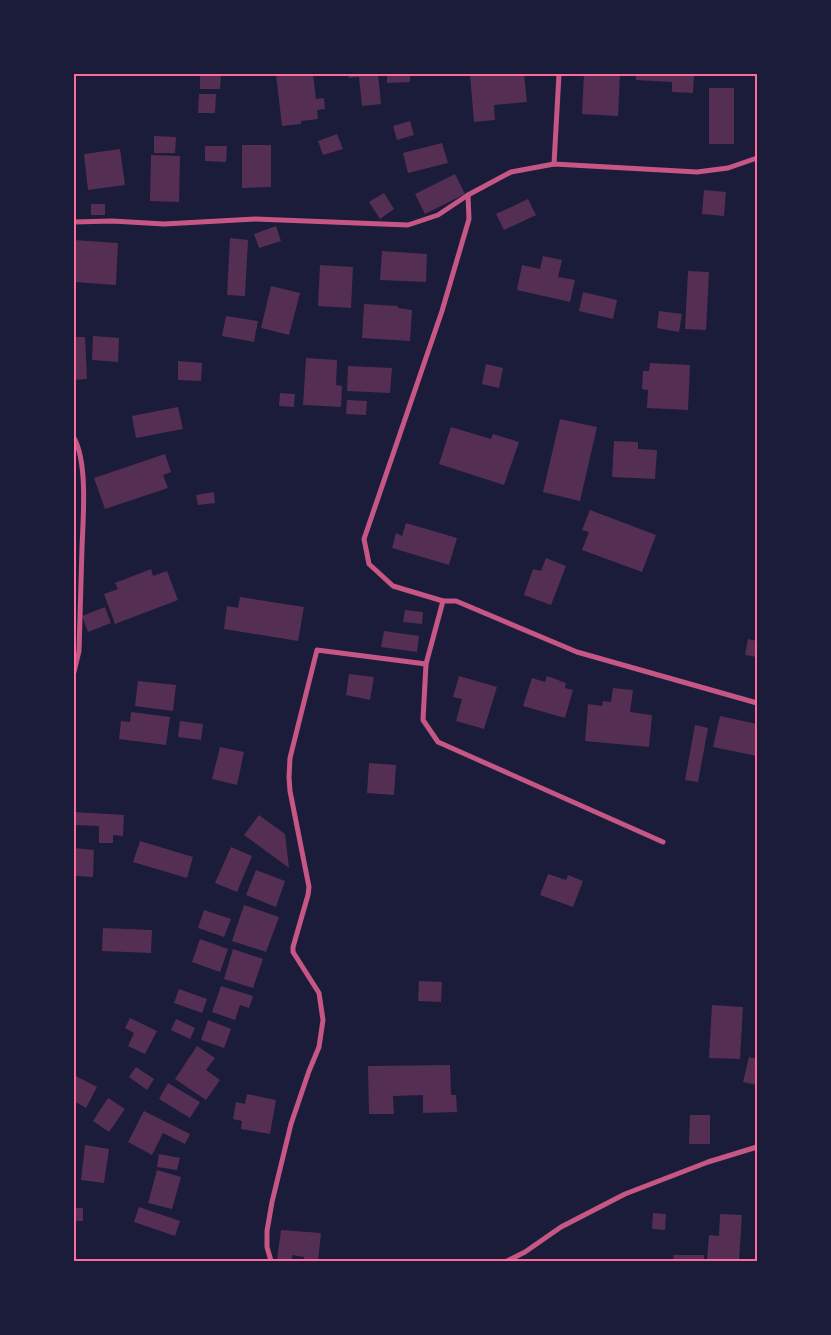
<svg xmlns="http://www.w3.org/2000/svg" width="831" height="1335" font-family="'PT Sans Narrow',sans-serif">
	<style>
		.building { fill: #542f53 }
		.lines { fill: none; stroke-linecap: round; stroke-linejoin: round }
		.minor { stroke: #c65784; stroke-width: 5 }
		.neatline { fill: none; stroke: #ff6b9d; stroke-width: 2 }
	</style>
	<rect width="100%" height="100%" fill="#1b1b3a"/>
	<!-- building -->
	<g class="building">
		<polygon points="200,74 221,74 220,89 200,89"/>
		<polygon points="276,74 313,74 316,99 324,98 325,109 317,110 318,119 301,121 301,124 282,126"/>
		<polygon points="348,74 378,74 381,104 362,106 359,77 349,78"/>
		<polygon points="387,74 410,74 410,82 387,83"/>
		<polygon points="470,74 524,74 527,102 494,105 495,120 474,122"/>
		<polygon points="584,74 620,74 618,116 582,114"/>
		<polygon points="636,74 694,74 693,93 672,92 672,82 636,80"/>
		<rect x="709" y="88" width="25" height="56"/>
		<polygon points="199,94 216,94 215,113 198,113"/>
		<polygon points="410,121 414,135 397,140 393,126"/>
		<polygon points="337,134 343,149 323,155 318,141"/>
		<polygon points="154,136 176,137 175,153 154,153"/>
		<polygon points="442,143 448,163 408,173 403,153"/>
		<polygon points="242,145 271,145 271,187 242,188"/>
		<polygon points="205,146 227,146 226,162 205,161"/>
		<polygon points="120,149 125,185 88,190 84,154"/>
		<polygon points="151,155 180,156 179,202 150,201"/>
		<polygon points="455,174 465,194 425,214 415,194"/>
		<polygon points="704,190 726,192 724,216 702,214"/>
		<polygon points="384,193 394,209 380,219 369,202"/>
		<polygon points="528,199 536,215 504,230 496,214"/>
		<rect x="91" y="204" width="14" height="11"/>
		<polygon points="276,226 281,241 259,248 254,234"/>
		<polygon points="230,238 248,240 245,296 227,295"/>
		<polygon points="74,240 118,243 116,285 74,282 75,258 74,258"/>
		<polygon points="382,251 427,254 426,282 380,280"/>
		<polygon points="543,256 562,260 558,277 575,280 570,302 517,290 522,265 540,269"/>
		<polygon points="320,265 353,267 351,308 318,306"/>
		<polygon points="688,271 709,272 706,330 685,329"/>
		<polygon points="271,286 300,293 289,335 261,328"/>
		<polygon points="583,292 617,300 613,319 579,311"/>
		<polygon points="364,304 398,306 398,308 412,310 410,341 362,338"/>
		<polygon points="659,311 682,314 679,332 657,328"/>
		<polygon points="226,316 258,321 254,342 222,336"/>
		<polygon points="93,336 119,338 118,362 92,360"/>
		<polygon points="74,337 85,337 87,379 74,380"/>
		<polygon points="306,358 337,360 336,385 342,386 341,407 303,405"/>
		<polygon points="178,361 202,363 201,381 178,380"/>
		<polygon points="650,363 690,365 688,410 647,408 648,390 642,389 643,371 649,371"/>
		<polygon points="486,364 503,368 499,388 482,384"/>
		<polygon points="348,366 392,368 390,393 347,391"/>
		<polygon points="280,393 295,394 294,407 279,406"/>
		<polygon points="347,400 367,401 366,415 346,414"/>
		<polygon points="178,407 183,429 136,438 132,416"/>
		<polygon points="560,419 597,427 580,501 543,492"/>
		<polygon points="451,427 491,439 493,434 519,442 504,485 439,464"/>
		<polygon points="614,441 638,442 638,449 657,450 655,479 612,477"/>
		<polygon points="165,454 171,472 163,475 168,488 105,509 94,478"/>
		<polygon points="214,492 215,503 198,505 196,495"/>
		<polygon points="590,510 656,535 642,572 582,550 589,532 582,530"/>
		<polygon points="406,523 457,538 449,565 392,548 396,533 402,536"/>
		<polygon points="546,558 566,566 551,605 524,595 533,569 541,571"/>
		<polygon points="151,569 153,576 167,571 178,600 115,624 104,594 118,589 115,583"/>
		<polygon points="240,597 304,607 298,641 224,629 227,606 238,608"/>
		<polygon points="105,607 111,623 88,632 82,616"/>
		<polygon points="405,610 423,612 422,624 403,622"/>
		<polygon points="384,631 419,636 417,652 381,647"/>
		<polygon points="748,639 757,641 757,657 745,655"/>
		<polygon points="349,674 374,677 370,700 346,695"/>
		<polygon points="459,676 497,687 484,729 456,721 462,699 453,697"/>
		<polygon points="547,676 566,683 565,688 573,690 565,718 523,706 532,678 545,682"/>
		<polygon points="138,681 176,685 173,711 135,706"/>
		<polygon points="613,688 633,690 630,712 652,715 649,747 585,741 588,704 602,706 603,701 611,702"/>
		<polygon points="131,712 170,717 166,745 119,739 121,721 130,722"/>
		<polygon points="720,716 757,724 757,756 713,747"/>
		<polygon points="180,721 203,724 201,740 178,737"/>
		<polygon points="695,725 708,728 698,782 685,780"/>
		<polygon points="220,747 244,752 237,785 212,779"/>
		<polygon points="369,763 396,765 394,795 367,793"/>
		<polygon points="74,812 124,815 123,836 113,835 113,843 99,843 99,826 74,825"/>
		<polygon points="259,815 285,834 289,868 244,835"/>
		<polygon points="140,841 193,857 187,878 133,862"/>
		<polygon points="231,847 252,856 237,892 215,883"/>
		<polygon points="74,848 94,850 93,877 74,876"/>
		<polygon points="256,870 285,881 276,907 246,895"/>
		<polygon points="548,874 566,880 568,875 583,881 573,907 540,895"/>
		<polygon points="244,905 279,917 266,952 232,941"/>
		<polygon points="204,910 231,919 224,937 198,928"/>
		<polygon points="103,928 152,930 151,953 102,951"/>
		<polygon points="200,939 228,949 220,972 192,962"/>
		<polygon points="233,949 263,959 253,988 224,979"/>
		<polygon points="419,981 442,982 441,1002 418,1001"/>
		<polygon points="221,986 253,996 249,1008 240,1005 235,1020 212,1012"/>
		<polygon points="179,989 207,999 202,1013 174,1003"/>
		<polygon points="712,1005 743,1007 740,1059 709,1058"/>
		<polygon points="130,1018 157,1031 145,1054 128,1046 134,1033 125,1028"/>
		<polygon points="176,1019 195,1028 190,1039 171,1030"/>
		<polygon points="208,1020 231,1029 224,1048 201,1040"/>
		<polygon points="197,1046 215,1058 206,1070 220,1080 206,1100 175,1079"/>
		<polygon points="749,1057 757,1059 757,1085 743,1082"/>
		<polygon points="450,1065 451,1095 456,1095 457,1112 423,1113 423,1095 393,1096 394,1114 369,1114 368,1066"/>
		<polygon points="136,1067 154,1079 147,1090 129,1077"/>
		<polygon points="74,1075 97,1087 86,1108 74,1101"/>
		<polygon points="168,1083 200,1102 190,1118 159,1099"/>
		<polygon points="247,1094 276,1100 270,1134 241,1129 242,1121 233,1119 236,1102 245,1104"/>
		<polygon points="108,1098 125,1109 109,1132 93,1121"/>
		<polygon points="144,1111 190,1134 185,1144 163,1133 152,1155 128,1142"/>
		<polygon points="690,1115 710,1115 710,1144 689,1144"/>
		<polygon points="85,1145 109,1149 104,1183 81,1180"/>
		<polygon points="159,1154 180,1158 177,1170 157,1167"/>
		<polygon points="157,1170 181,1177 172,1209 148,1203"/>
		<polygon points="139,1207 180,1221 175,1236 134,1222"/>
		<rect x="74" y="1208" width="9" height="13"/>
		<polygon points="653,1213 666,1214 665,1230 652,1229"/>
		<polygon points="720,1214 742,1215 739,1261 707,1261 709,1235 719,1236"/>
		<polygon points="281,1230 321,1233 318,1261 304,1261 304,1257 292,1255 292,1261 277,1260"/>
		<polygon points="673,1255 704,1255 704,1261 674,1261"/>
	</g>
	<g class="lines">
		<!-- minor -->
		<g class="minor">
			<polyline points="554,164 559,74"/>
			<polyline points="74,222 112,221 164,224 255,219 408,225 438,215 468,195 511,172 554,164 697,172 728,168 757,158"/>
			<path d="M 74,438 C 88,463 83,519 82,548 C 81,582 80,617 79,651 L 74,672"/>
			<polyline points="443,601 393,586 369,564 364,539 442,311 469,219 468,195"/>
			<polyline points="426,664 423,720 438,742 663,842"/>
			<polyline points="271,1261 267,1247 267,1231 272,1202 291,1124 309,1071 319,1047 323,1020 319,993 293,952 293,947 308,895 309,887 290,791 289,777 290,758 317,650 426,664 443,601 456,601 577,652 757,703"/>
			<polyline points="507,1261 525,1252 561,1227 625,1194 708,1162 757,1147"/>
		</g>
	</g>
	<!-- border -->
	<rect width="831" height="1335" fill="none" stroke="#1b1b3a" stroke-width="150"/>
	<rect x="75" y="75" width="681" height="1185" class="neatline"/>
</svg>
